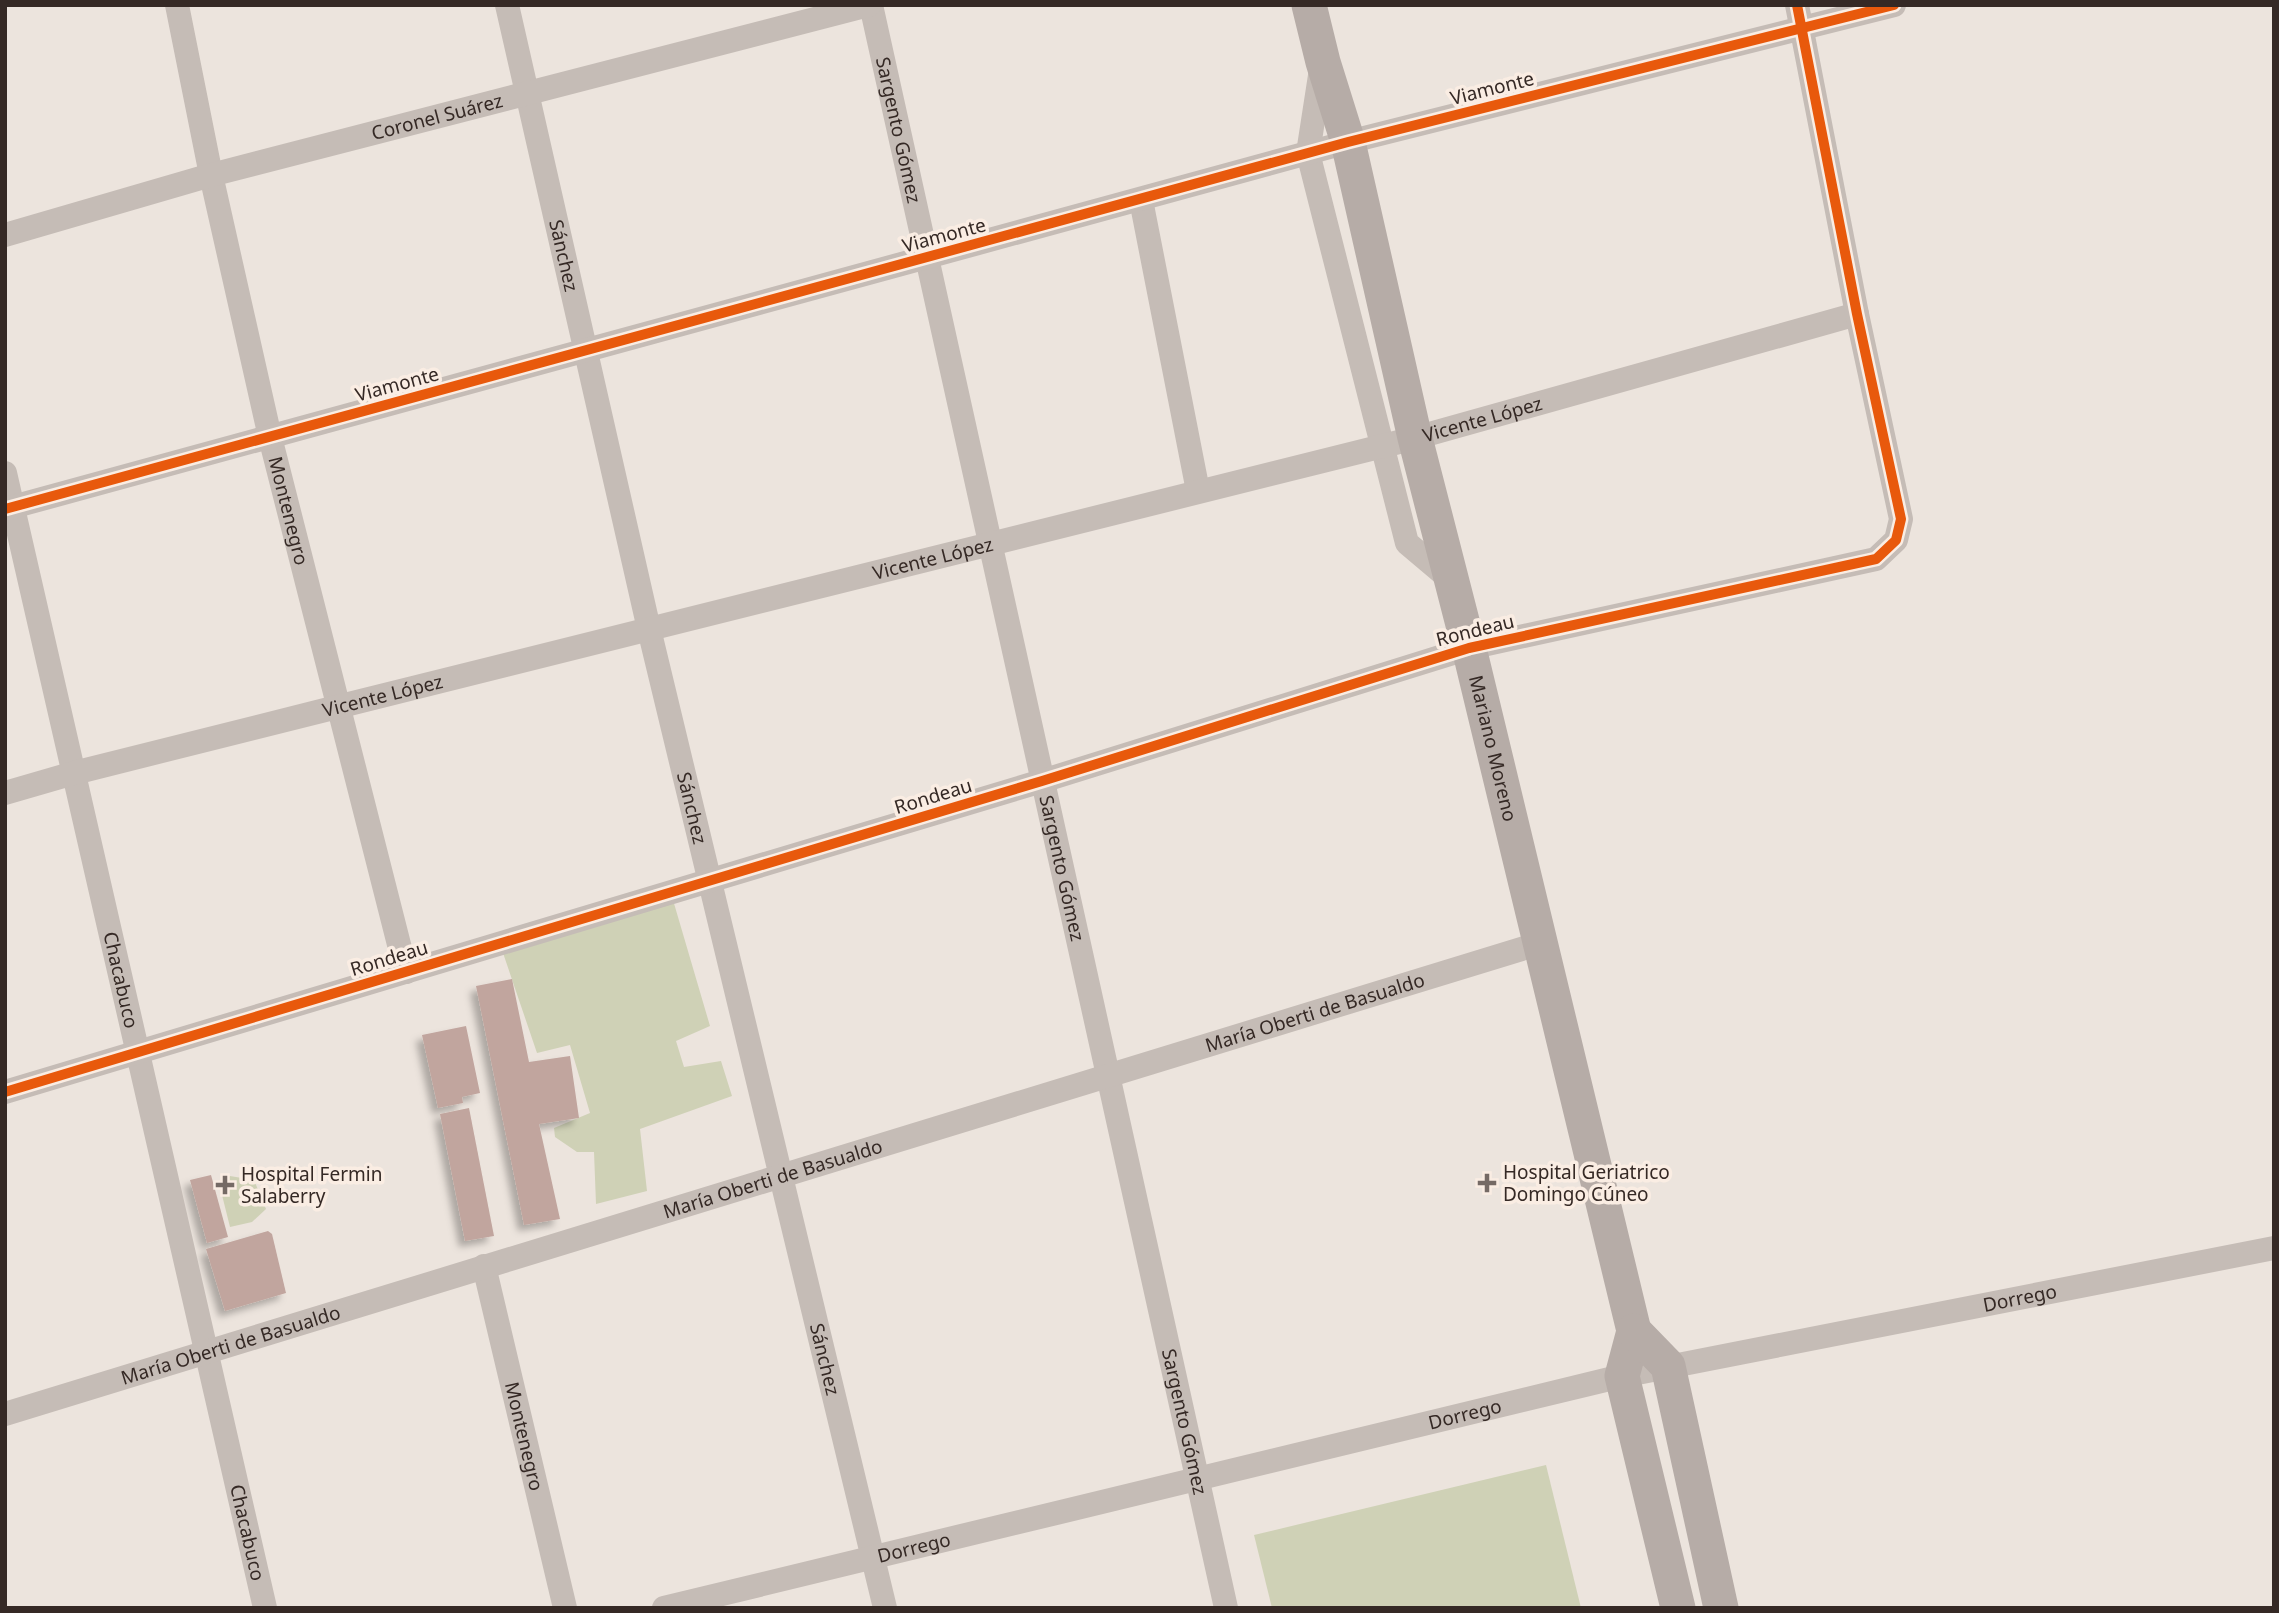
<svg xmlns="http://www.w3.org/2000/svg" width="2279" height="1613" font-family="'Noto Sans',sans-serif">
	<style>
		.green { fill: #cfd1b6 }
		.building { fill: #c1a59e; filter: url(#shadow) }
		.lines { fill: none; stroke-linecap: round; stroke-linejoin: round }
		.street { stroke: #c5bcb6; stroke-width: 24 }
		.secondary { stroke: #b6aca7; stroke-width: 35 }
		.cycleway-casing { stroke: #faede3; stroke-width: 15 }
		.cycleway { stroke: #e8590c; stroke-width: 10 }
		.poi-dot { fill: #756a65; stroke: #faede3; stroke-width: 2.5 }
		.labels { text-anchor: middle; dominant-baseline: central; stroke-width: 7; stroke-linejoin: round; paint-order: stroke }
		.street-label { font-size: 19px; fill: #352925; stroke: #faede3 }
		.poi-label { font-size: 19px; fill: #352925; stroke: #faede3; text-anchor: start }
	</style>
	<defs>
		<filter id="shadow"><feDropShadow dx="-6" dy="6" stdDeviation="3.5" flood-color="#0004"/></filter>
	</defs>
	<rect width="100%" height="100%" fill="#ece4dd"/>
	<!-- green -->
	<g class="green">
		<polygon points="673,900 710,1026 676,1041 684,1067 721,1061 732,1096 640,1129 647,1191 596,1204 594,1152 577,1152 555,1137 554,1128 590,1113 570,1045 537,1053 502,950"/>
		<polygon points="230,1176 254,1180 266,1209 252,1222 230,1227 219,1183"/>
		<polygon points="1546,1465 1581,1608 1272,1608 1254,1535"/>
	</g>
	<!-- building -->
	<g class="building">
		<polygon points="512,979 529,1062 570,1056 579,1118 539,1124 560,1219 524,1225 476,986"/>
		<polygon points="466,1026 480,1093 462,1097 463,1103 438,1108 422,1035"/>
		<polygon points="469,1108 494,1236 465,1241 440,1114"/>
		<polygon points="211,1175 228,1237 207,1243 190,1180"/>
		<polygon points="268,1231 272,1234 286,1293 225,1311 206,1249"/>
	</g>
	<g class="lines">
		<!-- street -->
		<g class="street">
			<path id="s1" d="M 177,5 L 211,175 L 270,437 L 406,972"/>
			<path id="s2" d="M 507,5 L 649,629 L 885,1608"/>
			<path id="s3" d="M 871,5 L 1226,1608"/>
			<polyline points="1321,69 1308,153 1407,543 1452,581"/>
			<polyline points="1141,200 1198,491"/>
			<path id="s4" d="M 5,235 L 211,175 L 869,5"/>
			<path id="s5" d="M 5,473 L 265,1608"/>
			<polyline points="5,509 1348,142 1894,5"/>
			<path id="s6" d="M 5,793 L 74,773 L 337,707 L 1415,438 L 1857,314"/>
			<polyline points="5,1092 1042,781 1469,648 1876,559 1896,540 1901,519 1857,314 1797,5"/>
			<path id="s7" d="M 484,1266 L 565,1608"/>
			<path id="s8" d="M 5,1414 L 1541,943"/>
			<path id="s9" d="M 664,1608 L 1622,1376 L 2274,1248"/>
		</g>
		<!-- secondary -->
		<g class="secondary">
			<path id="s10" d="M 1309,5 L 1323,62 L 1348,142 L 1415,438 L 1469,648 L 1634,1331 L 1622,1376 L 1678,1608"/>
			<polyline points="1634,1331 1668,1366 1721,1608"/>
		</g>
		<!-- cycleway casing -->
		<g class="cycleway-casing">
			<g id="cycleway">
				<polyline points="5,509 1348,142 1894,5"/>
				<polyline points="5,1092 1042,781 1469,648 1876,559 1896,540 1901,519 1857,314 1797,5"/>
			</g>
		</g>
		<!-- cycleway -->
		<use href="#cycleway" class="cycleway"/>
	</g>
	<!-- markers -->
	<g class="poi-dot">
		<path d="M1483.5 1172.5h7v7h7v7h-7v7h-7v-7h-7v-7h7z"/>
		<path d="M221.5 1174.5h7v7h7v7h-7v7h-7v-7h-7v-7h7z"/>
	</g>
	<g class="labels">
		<!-- street labels -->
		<g class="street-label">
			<text transform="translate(1492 88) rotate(-14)">Viamonte</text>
			<text stroke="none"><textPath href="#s4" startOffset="448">Coronel Suárez</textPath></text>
			<text stroke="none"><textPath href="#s3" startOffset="128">Sargento Gómez</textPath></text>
			<text transform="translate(944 235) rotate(-15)">Viamonte</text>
			<text stroke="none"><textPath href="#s2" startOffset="257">Sánchez</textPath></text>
			<text transform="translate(397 384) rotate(-15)">Viamonte</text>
			<text stroke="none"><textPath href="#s6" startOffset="1524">Vicente López</textPath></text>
			<text stroke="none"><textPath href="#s1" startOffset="518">Montenegro</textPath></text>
			<text stroke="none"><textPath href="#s6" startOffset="957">Vicente López</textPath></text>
			<text transform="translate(1475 630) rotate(-14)">Rondeau</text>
			<text stroke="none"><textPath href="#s6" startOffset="390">Vicente López</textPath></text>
			<text stroke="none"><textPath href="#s10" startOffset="766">Mariano Moreno</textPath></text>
			<text transform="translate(933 796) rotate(-17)">Rondeau</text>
			<text stroke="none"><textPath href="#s2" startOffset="824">Sánchez</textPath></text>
			<text stroke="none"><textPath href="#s3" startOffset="884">Sargento Gómez</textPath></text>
			<text transform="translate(389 958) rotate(-17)">Rondeau</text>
			<text stroke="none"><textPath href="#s5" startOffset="520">Chacabuco</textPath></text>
			<text stroke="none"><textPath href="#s8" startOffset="1370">María Oberti de Basualdo</textPath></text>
			<text stroke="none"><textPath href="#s8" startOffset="803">María Oberti de Basualdo</textPath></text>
			<text stroke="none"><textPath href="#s9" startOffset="1391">Dorrego</textPath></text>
			<text stroke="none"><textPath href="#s8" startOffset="236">María Oberti de Basualdo</textPath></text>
			<text stroke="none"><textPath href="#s2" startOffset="1391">Sánchez</textPath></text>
			<text stroke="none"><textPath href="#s9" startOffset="824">Dorrego</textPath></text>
			<text stroke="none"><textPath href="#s3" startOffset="1451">Sargento Gómez</textPath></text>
			<text stroke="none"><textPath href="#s7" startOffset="175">Montenegro</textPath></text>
			<text stroke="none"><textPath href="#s5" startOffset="1087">Chacabuco</textPath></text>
			<text stroke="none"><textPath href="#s9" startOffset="257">Dorrego</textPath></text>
		</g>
		<!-- poi labels -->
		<g class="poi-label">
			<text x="1503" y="1172">Hospital Geriatrico<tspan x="1503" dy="22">Domingo Cúneo</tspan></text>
			<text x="241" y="1174">Hospital Fermin<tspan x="241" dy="22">Salaberry</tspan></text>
		</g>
	</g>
	<!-- border -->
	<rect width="2279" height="1613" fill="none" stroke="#352925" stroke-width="14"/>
</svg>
